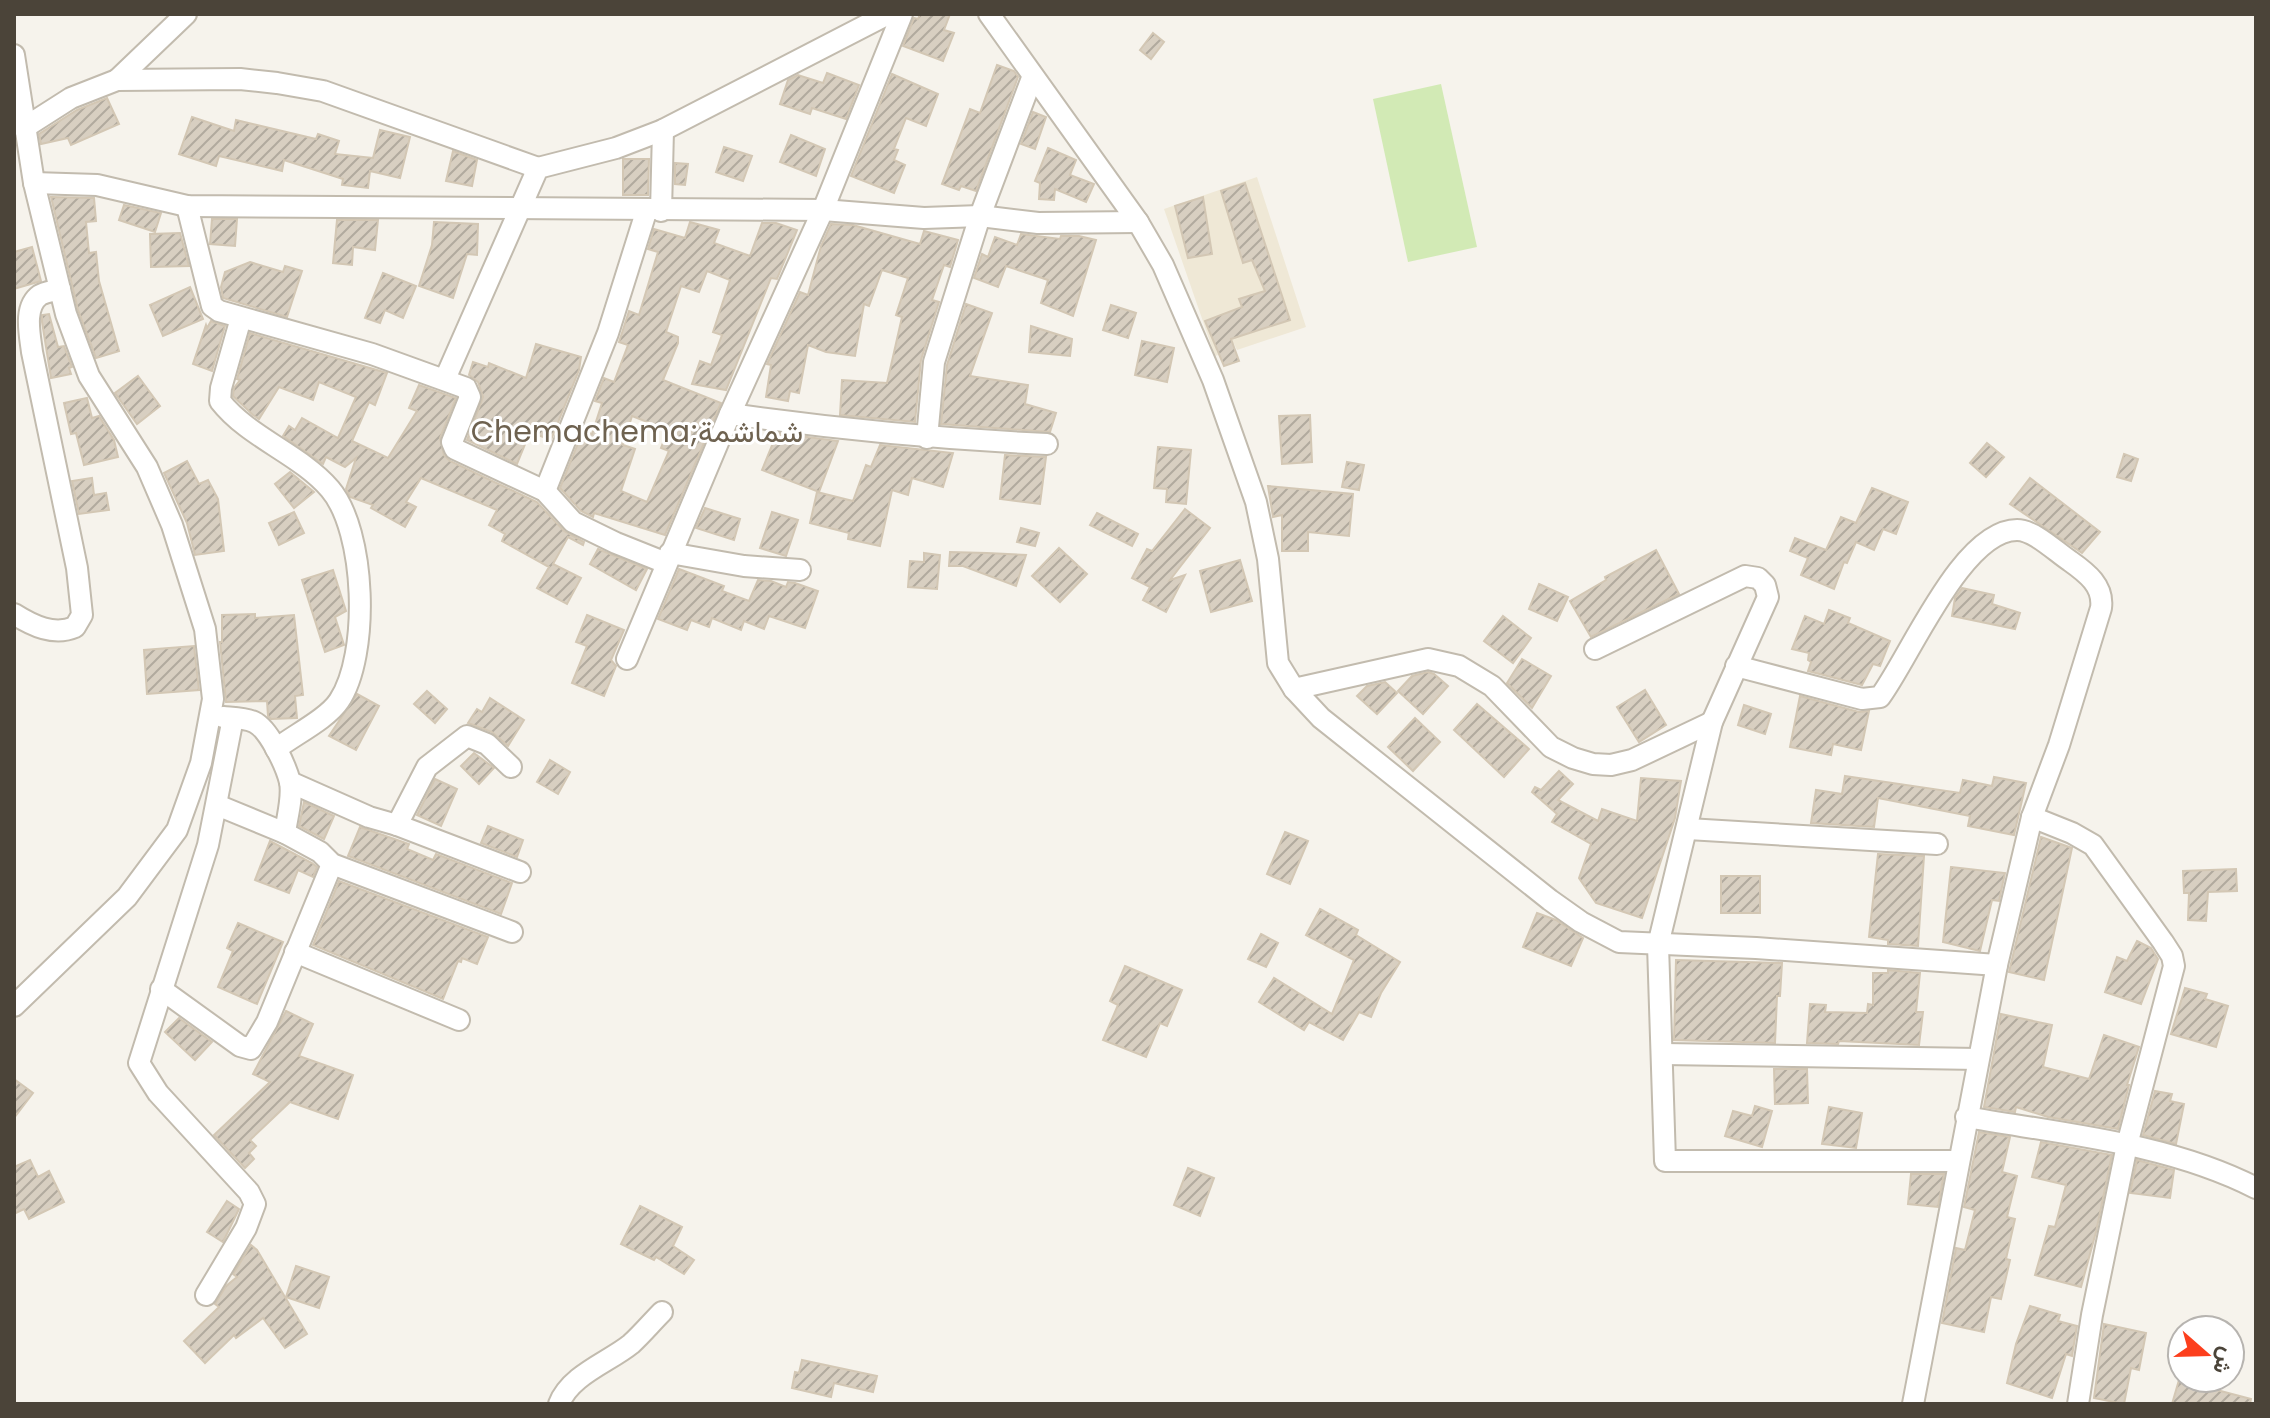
<svg xmlns="http://www.w3.org/2000/svg" width="2270" height="1418" font-family="Poppins,Vazirmatn,sans-serif">
	<style>
		.education { fill: #efe8d6 }
		.grass { fill: #d2eab5 }
		.building { fill: url(#building-hatch); stroke: #d3c7b4; stroke-width: 2; fill-rule: evenodd }
		.lines { fill: none; stroke-linecap: round; stroke-linejoin: round }
		.minor-casing { stroke: #c2bbae; stroke-width: 24 }
		.minor { stroke: #fff; stroke-width: 20 }
		.labels { text-anchor: middle; dominant-baseline: central; stroke-width: 6; stroke-linejoin: round; paint-order: stroke }
		.quarter-label { font-size: 30px; fill: #6e6250; stroke: #fff }
	</style>
	<defs>
		<pattern id="building-hatch" width="6" height="6" patternUnits="userSpaceOnUse" patternTransform="scale(2)"><rect width="6" height="6" fill="#d8cfc1"/><path d="M-1 1l2-2M0 6l6-6M5 7l2-2" fill="none" stroke="#b1aa9e"/></pattern>
	</defs>
	<rect width="100%" height="100%" fill="#f6f3ec"/>
	<!-- education -->
	<polygon class="education" points="1257,177 1306,327 1237,350 1234,344 1216,350 1218,355 1215,356 1164,209"/>
	<!-- grass -->
	<polygon class="grass" points="1441,84 1477,247 1408,262 1373,99"/>
	<!-- building -->
	<g class="building">
		<polygon points="920,14 950,14 944,30 954,33 943,61 903,46 914,18 918,19"/>
		<polygon points="1153,33 1164,42 1151,59 1140,50"/>
		<polygon points="997,65 1014,71 1018,77 976,191 961,186 959,190 942,184 970,109 980,113"/>
		<polygon points="827,73 859,85 846,119 812,108 810,114 780,104 788,80 798,75 823,83"/>
		<polygon points="892,74 938,94 926,126 906,118 894,149 898,150 894,160 905,165 894,193 851,176"/>
		<polygon points="107,98 119,124 71,145 68,138 41,144 39,134 77,110"/>
		<polygon points="1033,112 1046,117 1035,149 1021,144"/>
		<polygon points="192,117 234,131 236,120 316,139 318,134 339,141 335,154 373,158 380,130 410,137 400,178 370,171 368,188 342,185 343,179 284,160 282,171 219,156 216,166 179,154"/>
		<polygon points="791,135 825,149 816,176 780,162"/>
		<polygon points="724,147 752,156 743,181 716,172"/>
		<polygon points="1048,148 1076,160 1070,175 1094,184 1086,202 1055,189 1054,200 1039,199 1040,183 1035,181"/>
		<polygon points="453,151 477,160 472,186 446,181"/>
		<polygon points="623,159 649,159 648,195 623,195"/>
		<polygon points="675,163 688,164 685,185 675,184"/>
		<polygon points="1245,183 1290,320 1231,339 1239,361 1224,366 1205,321 1242,307 1239,299 1265,291 1252,260 1243,263 1221,191"/>
		<polygon points="51,197 94,198 96,221 86,222 89,253 96,252 99,281 119,351 96,358 78,310"/>
		<polygon points="1203,197 1212,254 1188,258 1175,206"/>
		<polygon points="124,205 161,213 155,232 119,220"/>
		<polygon points="212,219 237,219 235,246 210,244"/>
		<polygon points="337,220 378,220 375,250 353,247 352,265 333,263"/>
		<polygon points="434,222 478,224 477,255 467,254 453,298 419,286 432,245"/>
		<path d="M 690,222 L 719,230 L 714,243 L 750,256 L 762,223 L 776,223 L 797,230 L 777,279 L 771,278 L 726,390 L 692,384 L 700,361 L 711,365 L 722,335 L 713,332 L 730,280 L 707,271 L 699,292 L 681,286 L 666,332 L 678,337 L 678,343 L 663,380 L 721,403 L 665,535 L 594,513 L 593,517 L 581,511 L 560,488 L 583,431 L 592,434 L 602,403 L 595,401 L 604,378 L 614,382 L 628,345 L 619,342 L 629,311 L 639,315 L 658,252 L 648,249 L 654,229 L 685,238 ZM 632,416 L 668,430 L 661,448 L 669,451 L 647,502 L 621,491 L 635,449 L 623,445 Z"/>
		<polygon points="831,224 853,225 920,244 924,231 958,240 950,267 944,265 932,300 939,302 921,360 915,422 840,415 842,380 887,383 902,317 896,315 908,278 882,270 869,306 864,304 855,356 826,352 808,345 799,393 790,391 788,401 766,397 771,365 767,364 800,292 808,295 821,246"/>
		<polygon points="180,233 189,266 151,267 150,234"/>
		<polygon points="1021,234 1060,239 1061,236 1079,236 1096,240 1073,316 1041,303 1048,280 1006,266 998,287 974,278 982,254 988,257 995,237 1017,245"/>
		<polygon points="32,247 41,281 14,289 14,252"/>
		<polygon points="250,262 283,272 285,266 302,271 287,317 223,298 221,287 225,272"/>
		<polygon points="383,273 416,286 403,318 385,310 380,323 365,318"/>
		<polygon points="190,287 203,319 163,336 150,305"/>
		<polygon points="966,304 992,313 970,376 1028,385 1025,404 1056,413 1050,432 941,424 947,365"/>
		<polygon points="1111,305 1136,313 1128,338 1103,330"/>
		<polygon points="49,314 58,347 64,346 72,367 69,368 71,374 51,378 42,322 42,315"/>
		<polygon points="211,321 225,326 212,371 193,364 206,325 207,328"/>
		<polygon points="1031,326 1072,339 1070,356 1029,352"/>
		<polygon points="250,333 387,373 375,405 369,402 352,441 388,458 417,411 409,408 419,385 456,398 440,438 444,455 450,461 537,502 564,531 584,542 583,545 568,537 553,564 581,578 567,604 537,588 549,567 502,541 505,534 489,525 497,510 421,478 406,502 416,507 405,527 371,508 373,505 350,497 346,489 356,458 345,467 326,457 323,464 283,436 289,426 295,430 302,418 338,438 356,397 319,382 313,400 279,387 259,419 253,415 233,396 234,388 240,380 237,379"/>
		<polygon points="1142,341 1174,348 1167,382 1135,375"/>
		<polygon points="536,344 581,357 579,370 551,440 530,432 517,464 467,440 483,397 478,382 469,375 473,362 488,367 489,363 526,378"/>
		<polygon points="138,376 160,406 137,424 115,393"/>
		<polygon points="87,398 92,418 99,416 114,440 118,457 84,465 76,433 71,434 64,403"/>
		<polygon points="1310,415 1312,462 1282,464 1279,416"/>
		<polygon points="777,433 838,441 819,492 762,470"/>
		<polygon points="1987,443 2004,457 1986,477 1970,463"/>
		<polygon points="880,445 953,453 943,487 912,478 908,495 892,490 880,546 848,539 849,533 810,523 817,492 853,501 866,465 871,467"/>
		<polygon points="1158,447 1191,450 1186,504 1166,502 1167,489 1154,488"/>
		<polygon points="2124,454 2138,459 2131,481 2117,477"/>
		<polygon points="1005,455 1046,457 1040,504 1000,499"/>
		<polygon points="187,461 199,484 208,480 218,499 224,551 195,555 187,523 164,473"/>
		<polygon points="1347,462 1364,465 1359,490 1342,487"/>
		<polygon points="290,472 314,492 294,508 275,484"/>
		<polygon points="92,478 94,495 106,493 109,510 79,514 72,481"/>
		<polygon points="2030,478 2100,532 2082,553 2010,504"/>
		<polygon points="1268,486 1353,494 1349,536 1308,532 1308,551 1282,551 1282,515 1273,517"/>
		<polygon points="1872,488 1908,502 1896,534 1883,529 1874,550 1856,542 1847,563 1844,562 1834,589 1801,575 1808,558 1790,551 1795,538 1826,550 1841,517 1856,523"/>
		<polygon points="705,508 740,519 734,540 696,528"/>
		<polygon points="1185,509 1210,528 1170,580 1185,575 1166,612 1143,600 1150,587 1132,578 1147,549 1152,551"/>
		<polygon points="294,512 304,533 279,545 269,523"/>
		<polygon points="772,512 798,520 786,556 760,548"/>
		<polygon points="1097,513 1138,534 1132,546 1090,525"/>
		<polygon points="1021,528 1039,533 1035,546 1017,542"/>
		<polygon points="1059,548 1087,574 1060,602 1032,576"/>
		<polygon points="598,549 647,569 636,590 590,564"/>
		<polygon points="1656,550 1679,594 1591,637 1570,601 1606,580 1605,577"/>
		<polygon points="950,552 987,553 1026,555 1016,586 963,566 949,566"/>
		<polygon points="924,553 940,555 937,589 908,587 910,561 924,562"/>
		<polygon points="1240,560 1252,601 1211,612 1200,571"/>
		<polygon points="679,569 724,586 722,591 749,601 758,580 771,581 786,587 788,582 795,583 818,591 805,628 769,616 764,629 744,621 741,630 712,618 709,627 691,620 687,630 658,619"/>
		<polygon points="333,570 346,611 335,617 344,645 325,652 302,580"/>
		<polygon points="1539,584 1568,597 1557,621 1529,609"/>
		<polygon points="1962,588 1994,595 1992,604 2020,613 2015,629 1952,616 1955,598"/>
		<polygon points="1829,610 1850,618 1848,623 1890,641 1880,666 1873,664 1862,685 1808,671 1811,662 1808,660 1809,653 1792,649 1805,616 1824,624"/>
		<polygon points="255,614 255,618 294,615 303,695 295,696 297,718 271,719 268,716 267,701 226,702 220,642 222,642 222,615"/>
		<polygon points="587,615 624,630 611,660 616,666 604,696 572,683 587,646 576,642"/>
		<polygon points="1503,616 1531,638 1513,663 1484,641"/>
		<polygon points="194,646 199,690 147,694 144,650"/>
		<polygon points="1522,659 1551,676 1532,708 1507,683"/>
		<polygon points="1428,672 1434,674 1448,686 1423,714 1398,691 1412,676"/>
		<polygon points="1385,682 1397,693 1377,714 1357,696 1367,686"/>
		<polygon points="1645,690 1666,725 1639,742 1617,707"/>
		<polygon points="427,691 447,709 435,723 414,704"/>
		<polygon points="357,694 379,706 356,750 329,736"/>
		<polygon points="1800,696 1859,712 1869,711 1861,750 1833,744 1831,755 1790,747"/>
		<polygon points="490,698 524,720 508,746 492,732 468,723 477,709 482,712"/>
		<polygon points="1477,704 1529,749 1504,777 1454,730"/>
		<polygon points="1744,705 1771,714 1765,734 1738,725"/>
		<polygon points="1415,718 1440,742 1413,771 1388,747"/>
		<polygon points="474,753 494,768 479,784 461,766"/>
		<polygon points="550,760 570,772 558,794 537,782"/>
		<polygon points="1559,771 1573,784 1558,800 1598,821 1602,809 1637,821 1641,778 1681,781 1675,818 1642,918 1596,903 1579,878 1591,844 1552,822 1557,814 1532,792 1535,787 1541,790"/>
		<polygon points="1845,776 1960,793 1963,780 1992,786 1994,777 2026,783 2014,835 1968,826 1970,816 1878,798 1874,827 1811,823 1816,790 1842,794"/>
		<polygon points="435,779 457,789 441,826 417,815"/>
		<polygon points="304,802 334,816 324,839 299,826"/>
		<polygon points="488,826 523,840 517,857 481,843"/>
		<polygon points="360,827 409,844 407,849 433,860 436,854 512,883 501,914 348,856"/>
		<polygon points="1285,832 1308,841 1290,884 1267,874"/>
		<polygon points="2041,837 2072,848 2044,980 2009,972"/>
		<polygon points="270,841 312,863 317,867 313,877 298,870 289,893 255,880"/>
		<polygon points="1878,854 1924,856 1918,946 1888,944 1888,940 1869,937"/>
		<polygon points="1951,867 2005,873 1999,901 1992,900 1980,951 1943,942"/>
		<polygon points="2236,869 2237,891 2208,892 2206,921 2188,920 2189,893 2184,893 2183,871"/>
		<rect x="1721" y="876" width="39" height="37"/>
		<polygon points="339,881 488,937 477,964 462,958 461,962 458,961 443,999 313,945"/>
		<polygon points="1320,909 1358,930 1356,935 1400,962 1381,993 1371,1017 1359,1012 1343,1040 1309,1022 1304,1030 1259,1002 1274,978 1332,1014 1354,960 1306,935"/>
		<polygon points="1537,913 1556,920 1583,938 1571,966 1523,947"/>
		<polygon points="238,923 283,942 257,1004 218,987 233,951 227,948"/>
		<polygon points="1261,934 1278,943 1266,967 1248,959"/>
		<polygon points="2137,941 2151,948 2158,959 2141,1004 2105,992 2117,957 2127,961"/>
		<polygon points="1676,960 1782,963 1780,996 1777,996 1775,1043 1674,1040"/>
		<polygon points="1125,966 1182,990 1167,1026 1160,1023 1146,1057 1103,1040 1118,1005 1110,1001"/>
		<polygon points="1888,970 1920,973 1916,1012 1923,1012 1919,1045 1839,1041 1838,1044 1807,1043 1810,1004 1826,1005 1825,1012 1867,1013 1868,1004 1873,1005 1873,973 1888,973"/>
		<polygon points="2185,988 2207,994 2205,999 2228,1006 2216,1047 2171,1034"/>
		<polygon points="286,1011 313,1024 299,1056 353,1075 338,1119 290,1102 250,1140 256,1146 249,1153 254,1159 245,1168 214,1135 270,1082 253,1074"/>
		<polygon points="2001,1014 2052,1025 2043,1067 2089,1079 2104,1035 2139,1047 2127,1085 2129,1085 2118,1129 2048,1117 2016,1107 2015,1112 1984,1107"/>
		<polygon points="179,1018 212,1042 195,1060 165,1032"/>
		<polygon points="1774,1069 1807,1069 1808,1103 1775,1104"/>
		<polygon points="14,1079 33,1093 14,1118"/>
		<polygon points="2155,1091 2172,1094 2170,1101 2184,1104 2176,1144 2143,1135"/>
		<polygon points="1755,1106 1772,1111 1762,1147 1725,1136 1733,1111 1752,1116"/>
		<polygon points="1829,1107 1862,1113 1856,1148 1822,1144"/>
		<polygon points="1979,1132 2010,1137 2002,1172 2017,1176 2007,1217 2015,1219 2006,1259 2010,1260 2001,1299 1991,1297 1984,1332 1942,1323 1956,1248 1965,1250 1975,1210 1964,1207"/>
		<polygon points="2041,1142 2112,1155 2096,1232 2081,1287 2035,1275 2049,1226 2055,1227 2066,1185 2032,1177"/>
		<polygon points="30,1160 38,1177 49,1171 64,1202 29,1219 24,1209 14,1214 14,1167"/>
		<polygon points="2137,1160 2174,1170 2170,1198 2130,1193"/>
		<polygon points="1188,1168 1214,1178 1200,1216 1174,1205"/>
		<polygon points="1911,1174 1944,1174 1938,1207 1908,1204"/>
		<polygon points="227,1201 239,1209 223,1242 207,1232"/>
		<polygon points="640,1206 682,1227 673,1246 694,1260 684,1274 656,1257 654,1260 621,1244"/>
		<polygon points="251,1245 257,1250 307,1334 285,1348 263,1318 236,1338 234,1335 205,1363 184,1341 219,1307 215,1304 226,1286 237,1277 233,1274"/>
		<polygon points="296,1266 329,1277 319,1308 286,1297"/>
		<polygon points="2030,1306 2060,1315 2058,1321 2077,1326 2072,1356 2066,1354 2052,1398 2007,1383 2016,1344"/>
		<polygon points="2104,1324 2146,1333 2139,1370 2131,1368 2124,1404 2094,1398"/>
		<polygon points="802,1360 877,1376 873,1392 834,1383 831,1397 792,1388 795,1372 799,1373"/>
		<polygon points="2179,1380 2251,1399 2250,1404 2172,1404"/>
	</g>
	<g class="lines">
		<!-- minor casing -->
		<g class="minor-casing">
			<g id="minor">
				<polyline points="989,14 1138,222 1163,265 1213,380 1256,502 1268,559 1278,663 1294,689 1321,718 1550,900 1581,922 1619,942 1756,948 1997,965"/>
				<polyline points="14,55 34,183 66,314 89,376 147,467 172,525 205,629 213,699 201,763 177,830 127,897 14,1006"/>
				<polyline points="117,80 186,14"/>
				<polyline points="24,128 71,98 117,80 240,79 277,83 323,91 538,168"/>
				<polyline points="34,183 97,185 187,206 823,210 924,218 980,216 1038,223 1138,222"/>
				<polyline points="187,206 212,306 219,311 372,354 466,388 470,397 452,442 455,449 545,491 573,522 616,543 666,563"/>
				<polyline points="661,211 663,130"/>
				<path d="M 241,318 L 221,388 L 220,401 C 249,438 300,454 330,489 C 366,531 370,655 339,701 C 327,719 294,735 276,749"/>
				<polyline points="445,379 538,168 616,148 663,130 888,14"/>
				<path d="M 730,414 C 836,429 940,439 1047,444"/>
				<polyline points="927,438 934,362 980,216 1032,78"/>
				<polyline points="545,491 608,333 647,209"/>
				<polyline points="670,553 744,566 800,570"/>
				<path d="M 14,614 C 33,626 54,636 75,627 L 82,615 L 77,568 L 32,352 C 30,335 23,307 40,295 C 45,292 54,291 60,289"/>
				<polyline points="1595,649 1745,576 1758,578 1765,585 1768,597 1712,722 1658,945 1665,1161 1958,1161"/>
				<polyline points="627,659 730,414 823,210 902,14"/>
				<path d="M 1736,666 L 1862,699 L 1880,697 C 1910,657 1962,530 2017,530 C 2034,530 2055,551 2070,561 C 2087,573 2104,586 2101,608 L 2059,745 L 2032,817 L 1997,965 L 1913,1404"/>
				<polyline points="1294,689 1428,659 1459,666 1492,686 1551,747 1573,758 1593,764 1611,765 1632,760 1712,722"/>
				<path d="M 223,717 C 233,718 245,718 254,722 C 269,729 286,766 290,782 C 293,798 287,817 285,833 L 320,852 L 332,864 L 512,932"/>
				<polyline points="290,782 369,817 397,825 520,872"/>
				<polyline points="217,805 285,833"/>
				<polyline points="2032,817 2072,833 2093,845 2163,942 2172,956 2174,966 2127,1145 2092,1315 2078,1404"/>
				<polyline points="397,825 427,767 467,736 487,744 511,767"/>
				<polyline points="1688,829 1937,844"/>
				<polyline points="295,952 459,1020"/>
				<polyline points="161,989 240,1046 251,1049 267,1022 332,864"/>
				<polyline points="1663,1054 1978,1059"/>
				<path d="M 1966,1117 C 2063,1134 2168,1143 2256,1188"/>
				<polyline points="206,1295 246,1228 255,1204 249,1192 158,1093 139,1063 208,845 233,718"/>
				<path d="M 559,1404 C 570,1375 609,1362 631,1344 C 642,1334 652,1322 662,1312"/>
			</g>
		</g>
		<!-- minor -->
		<use href="#minor" class="minor"/>
	</g>
	<g class="labels">
		<!-- quarter labels -->
		<g class="quarter-label">
			<text x="637" y="431">Chemachema;شماشمة</text>
		</g>
	</g>
	<!-- border -->
	<rect width="2270" height="1418" fill="none" stroke="#4b4439" stroke-width="32"/>
	<!-- north arrow -->
	<g transform="translate(2206 1354) rotate(110)"><circle r="38" fill="#ffffff" stroke="#b7b4b0" stroke-width="2"/>
	<path d="M0-6L14 30L0 20L-14 30Z" fill="#fc3f1d"/>
	<text y="-12" font-size="22" font-weight="bold" text-anchor="middle" fill="#4b4439">ش</text>
	</g>
</svg>
